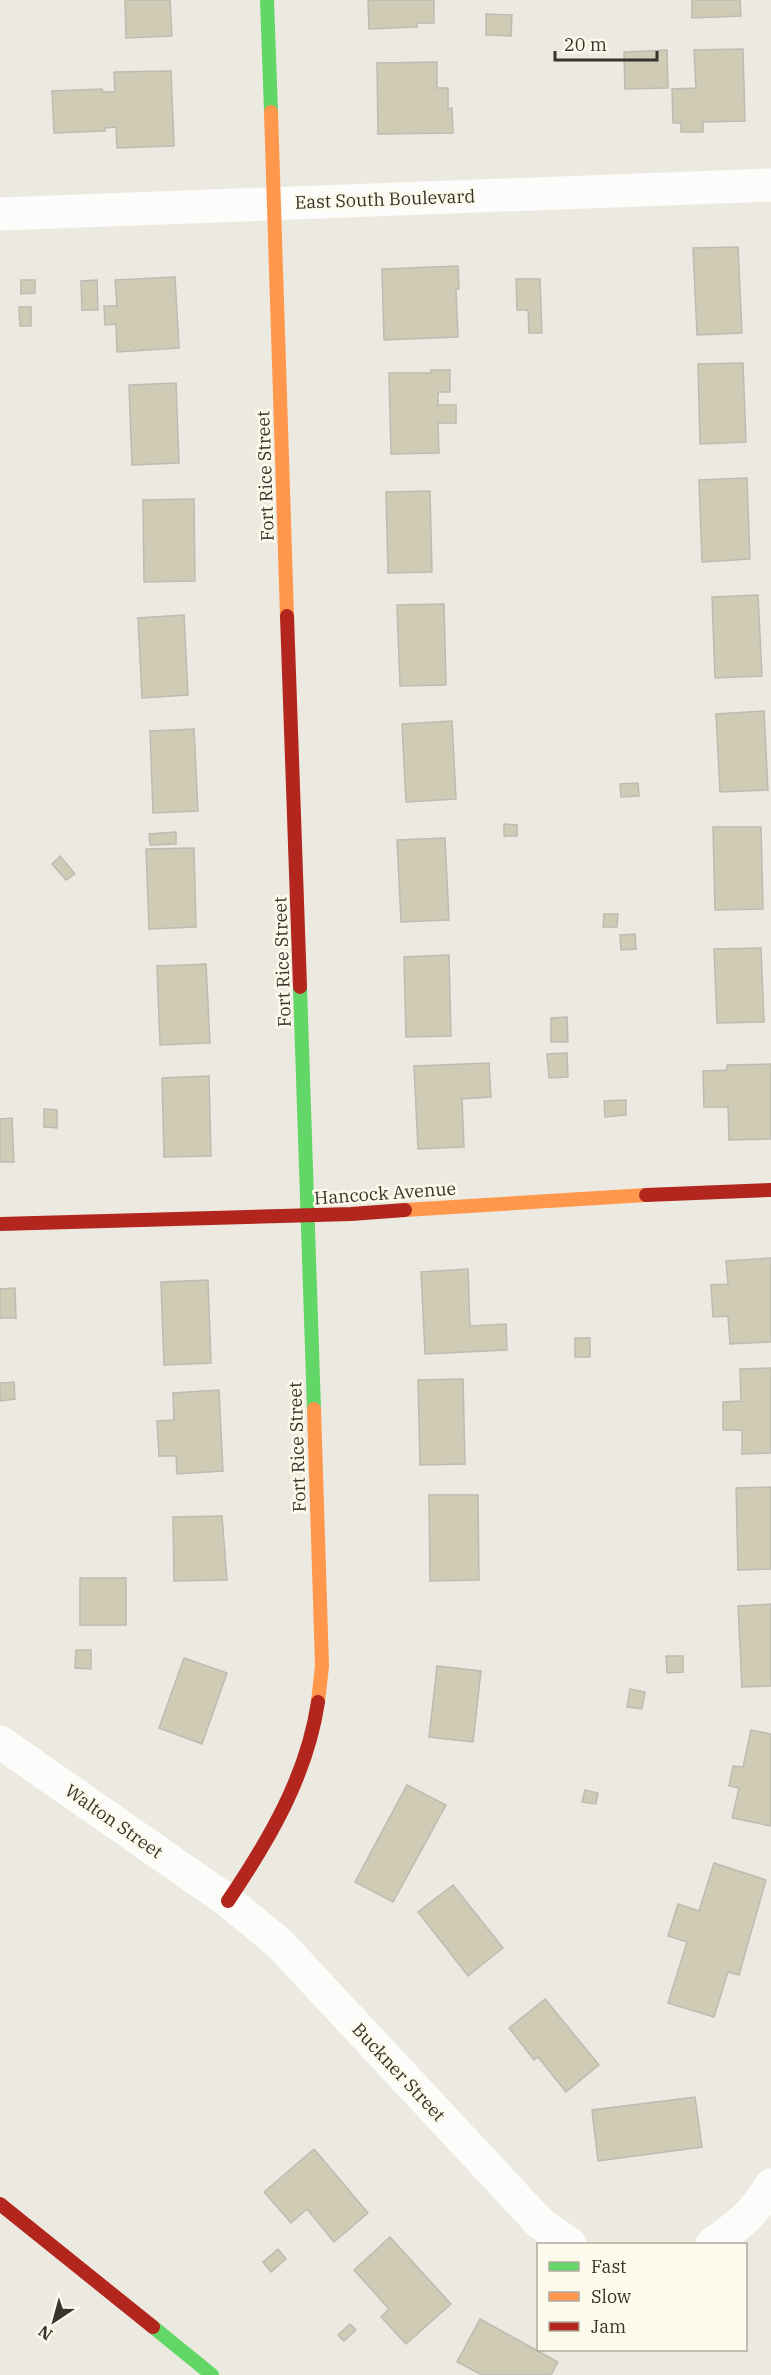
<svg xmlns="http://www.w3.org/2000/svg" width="771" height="2375" font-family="'IBM Plex Serif',serif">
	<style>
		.building { fill: #d0cbb5; stroke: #bdbbb3; stroke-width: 1.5 }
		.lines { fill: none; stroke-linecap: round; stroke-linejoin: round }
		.street { stroke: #fcfcfa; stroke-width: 33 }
		.fast { stroke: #63d668; stroke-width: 14 }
		.slow { stroke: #ff974d; stroke-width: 14 }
		.jam { stroke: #b3261e; stroke-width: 14 }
		.labels { text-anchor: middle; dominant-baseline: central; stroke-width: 5; stroke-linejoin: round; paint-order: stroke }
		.street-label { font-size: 18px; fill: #36342d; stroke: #fefaeb }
	</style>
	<rect width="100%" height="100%" fill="#eceae0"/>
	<!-- building -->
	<g class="building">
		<polygon points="125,0 170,0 172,36 126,38"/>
		<polygon points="368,0 434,0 434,23 417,23 417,27 369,29"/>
		<polygon points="692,0 740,0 741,16 692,18"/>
		<polygon points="486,14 512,15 511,36 486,35"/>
		<polygon points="743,49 745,121 703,122 703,132 681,132 681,123 673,123 672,89 696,88 694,50"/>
		<polygon points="667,50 668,88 625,89 624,52"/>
		<polygon points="437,62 437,88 448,88 448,109 452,108 453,133 378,134 377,63"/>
		<polygon points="171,71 174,146 117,148 116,127 105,128 105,131 54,133 52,91 102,89 103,92 115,92 114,72"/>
		<polygon points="738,247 742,333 697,335 693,248"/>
		<polygon points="458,266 459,289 456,289 458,337 384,340 382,269"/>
		<polygon points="175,277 179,348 117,352 116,324 105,325 104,306 117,306 115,280"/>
		<polygon points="516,279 540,279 542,333 529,333 528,310 517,310"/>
		<polygon points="21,280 35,280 35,293 21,294"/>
		<polygon points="97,280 98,310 82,310 81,281"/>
		<polygon points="19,307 31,307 31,326 20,326"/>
		<polygon points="743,363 746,442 700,444 698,364"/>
		<polygon points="431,370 450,370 450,392 438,392 438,405 456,405 456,423 438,423 439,453 391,454 389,373 431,373"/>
		<polygon points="176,383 179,463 132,465 129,385"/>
		<polygon points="747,478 750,559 702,562 699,480"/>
		<polygon points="430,491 432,572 388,573 386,492"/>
		<polygon points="194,499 195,581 144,582 143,500"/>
		<polygon points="758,595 762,676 715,678 712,597"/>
		<polygon points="444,604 446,685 400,686 397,605"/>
		<polygon points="184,615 188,695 142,698 138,618"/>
		<polygon points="764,711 768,790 720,792 716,714"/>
		<polygon points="452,721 456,799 406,802 402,724"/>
		<polygon points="194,729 198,811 153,813 150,731"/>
		<polygon points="638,783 639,796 621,797 620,784"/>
		<polygon points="504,824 517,825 517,836 504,836"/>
		<polygon points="713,827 761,827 763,909 715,910"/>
		<polygon points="176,832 176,844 150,845 149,834"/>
		<polygon points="445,838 449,920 401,922 397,840"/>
		<polygon points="194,848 196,927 149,929 146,849"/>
		<polygon points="60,856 75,874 66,880 52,864"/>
		<polygon points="604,914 618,914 617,927 603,927"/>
		<polygon points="635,934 636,949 621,950 620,935"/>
		<polygon points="761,948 764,1022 717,1023 714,949"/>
		<polygon points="449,955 451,1036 406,1037 404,957"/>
		<polygon points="206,964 210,1043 160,1045 157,966"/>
		<polygon points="567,1017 568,1042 551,1042 551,1018"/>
		<polygon points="567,1053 568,1077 549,1078 547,1054"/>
		<polygon points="489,1063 491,1097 462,1099 464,1147 418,1149 414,1066"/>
		<polygon points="771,1064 771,1139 729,1140 728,1107 704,1107 703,1071 727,1070 727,1065"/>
		<polygon points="209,1076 211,1156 164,1157 162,1078"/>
		<polygon points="626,1100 626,1115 605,1117 604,1101"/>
		<polygon points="44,1109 57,1110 57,1128 44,1127"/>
		<polygon points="12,1118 14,1162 0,1162 0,1119"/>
		<polygon points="771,1258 771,1342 730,1344 728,1316 713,1317 711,1285 728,1284 726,1261"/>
		<polygon points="468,1269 470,1326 506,1324 507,1350 425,1354 421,1272"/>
		<polygon points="208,1280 211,1363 164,1365 161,1282"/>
		<polygon points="15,1288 16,1318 0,1318 0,1289"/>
		<rect x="575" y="1338" width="15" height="19"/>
		<polygon points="771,1368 771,1453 742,1454 742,1430 723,1430 723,1402 741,1401 740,1369"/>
		<polygon points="463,1379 465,1464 420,1465 418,1380"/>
		<polygon points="14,1382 15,1399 0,1401 0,1383"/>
		<polygon points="219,1390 223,1471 177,1474 176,1456 159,1456 157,1421 174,1420 173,1393"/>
		<polygon points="771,1487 771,1569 738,1570 736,1488"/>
		<polygon points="429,1495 478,1495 479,1580 430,1581"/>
		<polygon points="222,1516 227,1580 174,1581 173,1517"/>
		<rect x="80" y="1578" width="46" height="47"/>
		<polygon points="771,1604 771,1686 742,1687 738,1606"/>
		<polygon points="76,1650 91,1650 91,1669 75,1668"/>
		<polygon points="666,1656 683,1656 683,1672 667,1673"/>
		<polygon points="184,1658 227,1673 202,1744 159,1728"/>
		<polygon points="437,1666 481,1671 473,1742 429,1737"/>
		<polygon points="630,1689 645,1692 642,1709 627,1707"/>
		<polygon points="751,1730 771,1734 771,1826 732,1818 739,1788 729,1786 733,1766 743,1767"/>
		<polygon points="407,1785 446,1805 393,1902 355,1882"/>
		<polygon points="585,1790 598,1793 596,1804 582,1802"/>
		<polygon points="714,1863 766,1880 739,1975 728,1972 714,2017 668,2003 687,1942 668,1936 678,1904 699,1911"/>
		<polygon points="453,1885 503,1948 468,1976 418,1912"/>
		<polygon points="545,1999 599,2065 566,2092 538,2057 534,2060 509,2028"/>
		<polygon points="695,2097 702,2147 598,2161 592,2110"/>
		<polygon points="314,2149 368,2213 334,2242 307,2209 291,2223 264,2192"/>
		<polygon points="390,2237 451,2304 406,2344 381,2317 389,2309 354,2270"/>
		<polygon points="278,2249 286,2259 271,2272 263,2262"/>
		<polygon points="480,2319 558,2362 551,2375 482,2375 457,2362"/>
		<polygon points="350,2324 356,2330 344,2341 338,2335"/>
	</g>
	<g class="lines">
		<!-- street -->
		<g class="street">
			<polyline points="0,214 771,185"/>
			<polyline points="0,1742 228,1901 279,1943 540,2223 570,2244"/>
			<path d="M 712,2244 C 738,2226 755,2213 771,2185"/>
		</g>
		<!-- fast -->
		<g class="fast">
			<polyline points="267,0 271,112"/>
			<polyline points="300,987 314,1409"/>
			<polyline points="153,2327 212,2375"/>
		</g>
		<!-- slow -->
		<g class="slow">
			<polyline points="271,112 287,616"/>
			<polyline points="405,1210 646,1195"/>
			<polyline points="314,1409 322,1666 318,1702"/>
		</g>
		<!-- jam -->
		<g class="jam">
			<polyline points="287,616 300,987"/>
			<polyline points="646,1195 771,1190"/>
			<polyline points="0,1224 351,1214 405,1210"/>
			<path d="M 228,1901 C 269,1840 307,1776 318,1702"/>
			<polyline points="0,2204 153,2327"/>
		</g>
	</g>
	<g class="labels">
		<!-- street labels -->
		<g class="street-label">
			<text transform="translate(385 199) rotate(-2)">East South Boulevard</text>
			<text transform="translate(265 476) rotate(-92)">Fort Rice Street</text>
			<text transform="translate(282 962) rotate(-92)">Fort Rice Street</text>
			<text transform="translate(385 1193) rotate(-4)">Hancock Avenue</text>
			<text transform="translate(297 1447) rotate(-92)">Fort Rice Street</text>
			<text transform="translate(114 1821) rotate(35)">Walton Street</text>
			<text transform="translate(399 2072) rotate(47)">Buckner Street</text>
		</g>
	</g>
	<!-- legend -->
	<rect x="537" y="2243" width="210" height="108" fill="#fefaeb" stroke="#aeab9f" stroke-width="1.5"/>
	<rect x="549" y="2262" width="30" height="9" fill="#63d668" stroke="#aeab9f" stroke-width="1.5"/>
	<text x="591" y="2273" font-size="18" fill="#36342d">Fast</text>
	<rect x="549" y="2292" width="30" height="9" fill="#ff974d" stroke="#aeab9f" stroke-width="1.5"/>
	<text x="591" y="2303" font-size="18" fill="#36342d">Slow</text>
	<rect x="549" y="2322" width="30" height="9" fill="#b3261e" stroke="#aeab9f" stroke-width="1.5"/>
	<text x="591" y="2333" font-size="18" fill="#36342d">Jam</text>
	<!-- north arrow -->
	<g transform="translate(54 2321) rotate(216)" stroke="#fefaeb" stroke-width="4.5" paint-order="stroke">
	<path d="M0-4.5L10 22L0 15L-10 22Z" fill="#36342d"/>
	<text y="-9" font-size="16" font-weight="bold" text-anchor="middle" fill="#36342d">N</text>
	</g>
	<!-- scale -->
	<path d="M555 51v9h102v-9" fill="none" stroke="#36342d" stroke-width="3"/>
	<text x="564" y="51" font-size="18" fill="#36342d" stroke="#fefaeb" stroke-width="4.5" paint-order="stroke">20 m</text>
</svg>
